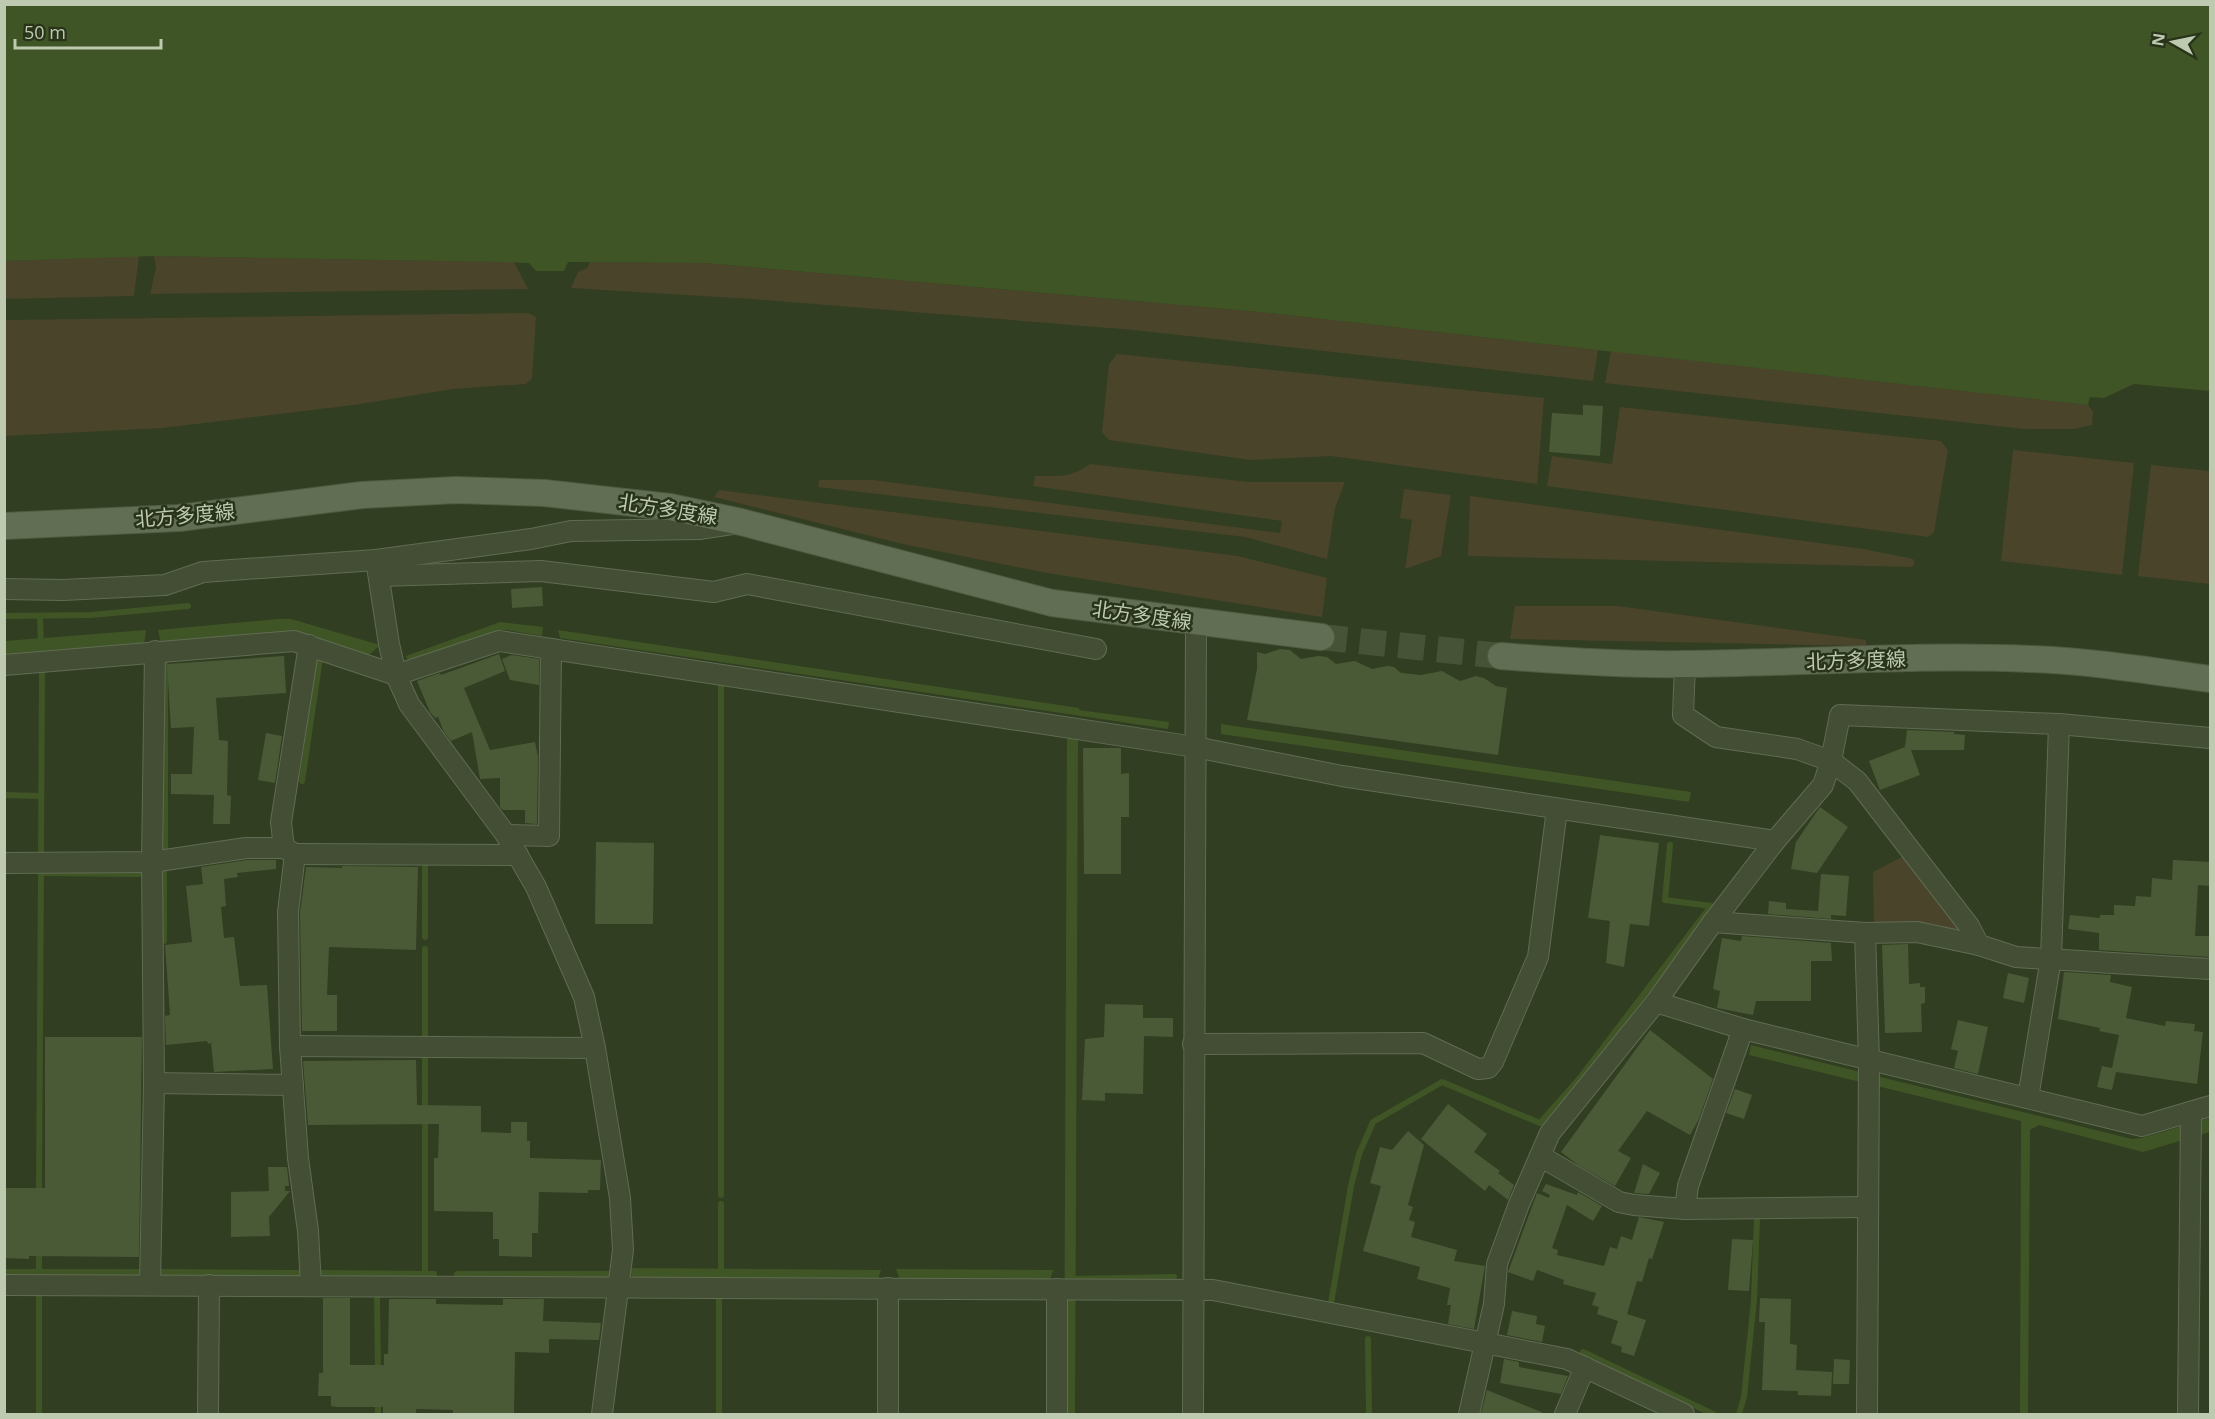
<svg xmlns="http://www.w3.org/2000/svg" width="2215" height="1419" font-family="'Open Sans','Noto Sans JP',sans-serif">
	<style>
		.green { fill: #4a442b }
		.water { fill: #405525 }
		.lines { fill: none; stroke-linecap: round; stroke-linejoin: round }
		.stream { stroke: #405525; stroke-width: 6 }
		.building { fill: #4a5a37 }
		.major-tunnel { stroke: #465336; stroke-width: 26; stroke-dasharray: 26 13; stroke-linecap: butt }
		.minor-casing { stroke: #606c53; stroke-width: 22 }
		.major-casing { stroke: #4f5a41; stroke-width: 28 }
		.minor { stroke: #434e35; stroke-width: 20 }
		.major { stroke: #626e53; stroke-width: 26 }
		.labels { text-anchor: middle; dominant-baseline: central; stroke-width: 5; stroke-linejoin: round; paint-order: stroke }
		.street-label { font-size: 20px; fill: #bdcab0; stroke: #28331a }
	</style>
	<rect width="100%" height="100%" fill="#313e21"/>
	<!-- green -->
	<g class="green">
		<polygon points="139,256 134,296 5,299 5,261"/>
		<polygon points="154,256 514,262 528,289 150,294 156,268"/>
		<polygon points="590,262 705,263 1260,312 1598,350 1593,381 1134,330 752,299 571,288 578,272 587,268"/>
		<polygon points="528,313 536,317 532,379 526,384 453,389 354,405 163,428 5,436 5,320"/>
		<polygon points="1611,351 2088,405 2093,412 2092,425 2074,429 2025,429 1605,383"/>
		<polygon points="1117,354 1544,398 1537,484 1331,456 1251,460 1109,440 1102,432 1109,364"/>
		<polygon points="1620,407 1941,441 1948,450 1934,532 1928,537 1547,486 1552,456 1612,464"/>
		<polygon points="2013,450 2134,463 2122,575 2001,561"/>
		<path d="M 1090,464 L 1249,482 L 1345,482 L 1335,508 L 1327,559 L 1245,537 L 818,487 L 819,480 L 873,480 L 1280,533 L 1282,521 L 1033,486 L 1035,476 C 1059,476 1070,478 1090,464 Z"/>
		<polygon points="2151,465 2210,471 2210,584 2138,576"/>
		<polygon points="1404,489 1451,495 1441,556 1405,569 1412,520 1400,518"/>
		<polygon points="719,490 1238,556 1327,578 1322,617 1047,573 903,544 714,497"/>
		<polygon points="1470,496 1864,549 1913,559 1915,564 1911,567 1468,556"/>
		<polygon points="1515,606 1618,606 1866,640 1866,646 1510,639"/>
		<polygon points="1902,857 1916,870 1966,933 1874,928 1873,872"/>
	</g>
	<!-- water -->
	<g class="water">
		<polygon points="4,5 2210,5 2210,391 2134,384 2104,398 2090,397 2088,405 1260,312 705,263 568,262 564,271 536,271 529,263 499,262 154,256 5,261"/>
		<polygon points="277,619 291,619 380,645 368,656 294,633 161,644 158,630"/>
		<polygon points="500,622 543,627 542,636 507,630 495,631 409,663 406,656"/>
		<polygon points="146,630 144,645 5,655 5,641"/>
		<polygon points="558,630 1079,708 1079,710 1169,722 1168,729 560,638"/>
		<polygon points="1221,724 1691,792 1689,802 1221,734"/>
		<polygon points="1067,734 1078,735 1075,1414 1064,1414"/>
		<polygon points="1751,1045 2132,1139 2142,1138 2210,1118 2210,1132 2143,1152 2039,1125 2030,1130 2028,1414 2020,1414 2021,1121 1749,1055"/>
		<polygon points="629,1268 881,1270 878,1280 633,1279"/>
		<polygon points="896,1269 1053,1270 1050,1281 900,1280"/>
	</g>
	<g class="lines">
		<!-- stream -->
		<g class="stream">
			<polyline points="4,616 91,615 188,606"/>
			<polyline points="40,617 41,646"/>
			<polyline points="302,781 320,658"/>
			<polyline points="4,795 41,796"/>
			<polyline points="41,856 42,669"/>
			<polyline points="165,856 165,661"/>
			<polyline points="425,864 425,937"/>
			<polyline points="41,873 139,874"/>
			<polyline points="164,941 164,871"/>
			<polyline points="425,1041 425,949"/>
			<polyline points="39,1193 41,869"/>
			<polyline points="721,1195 721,682"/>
			<polyline points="721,1204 721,1274"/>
			<polyline points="4,1272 143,1272"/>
			<polyline points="39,1272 39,1249"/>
			<polyline points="159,1272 299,1273"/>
			<polyline points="320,1273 434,1274"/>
			<polyline points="425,1274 425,1055"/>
			<polyline points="457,1274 612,1274"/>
			<polyline points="1070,1279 1174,1277"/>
			<polyline points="377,1296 378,1372"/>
			<polyline points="719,1299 719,1414"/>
			<polyline points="1331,1303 1351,1186 1359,1154 1373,1122 1442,1082 1540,1123 1579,1079 1711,906 1665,900 1670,845"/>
			<polyline points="1368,1339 1369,1414"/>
			<polyline points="1583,1352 1713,1414"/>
			<polyline points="378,1400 378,1414"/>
			<polyline points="39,1414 39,1292"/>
			<polyline points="1739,1414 1744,1397 1754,1300 1757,1217"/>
		</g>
	</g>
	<!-- building -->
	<g class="building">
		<polygon points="1583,405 1603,406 1600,456 1549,452 1552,413 1583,415"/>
		<polygon points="542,587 543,606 512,608 511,589"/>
		<polygon points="1280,649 1290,650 1301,659 1318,656 1327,657 1336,664 1355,661 1372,669 1387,666 1394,667 1401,673 1421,675 1442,671 1460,681 1476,676 1484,678 1496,686 1507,688 1498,755 1247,720 1257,669 1257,652 1265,654"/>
		<polygon points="499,654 505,671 464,688 490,750 535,742 538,757 537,824 525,823 525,810 503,810 500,807 500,778 480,779 472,732 451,741 444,732 438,717 435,718 430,712 417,681 440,673 441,675"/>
		<polygon points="512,655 539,659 539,685 510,680 502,659"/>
		<polygon points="284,656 286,693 216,698 219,740 228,741 227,795 231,796 230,824 213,824 214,795 171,794 171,774 192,774 194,727 171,728 167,664"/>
		<polygon points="1907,730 1954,732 1954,734 1965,735 1964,750 1911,750 1920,775 1880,790 1869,761 1905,747"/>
		<polygon points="266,733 282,736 275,783 258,780"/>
		<polygon points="1083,748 1121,748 1121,774 1129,773 1129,817 1121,817 1121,874 1084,874"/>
		<polygon points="1820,807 1848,827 1817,873 1791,869 1796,842"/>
		<polygon points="1600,835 1659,843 1649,926 1630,924 1624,967 1606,963 1610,921 1588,918"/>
		<polygon points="596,842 654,843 653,924 595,924"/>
		<polygon points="247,860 276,860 276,869 237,873 238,877 224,879 226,906 221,907 224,938 234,937 240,986 267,985 273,1069 214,1072 211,1043 208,1044 207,1041 166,1045 165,1016 170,1015 165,945 192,942 186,886 203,884 201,867"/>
		<polygon points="2173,860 2211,862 2211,886 2198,885 2195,936 2211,936 2211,957 2099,950 2099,933 2068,929 2070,915 2100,918 2100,915 2114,915 2114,905 2135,906 2136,896 2151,897 2152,878 2172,880"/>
		<polygon points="342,866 418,867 416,950 329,947 327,995 337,995 337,1031 302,1031 300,913 306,867 342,868"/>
		<polygon points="1821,874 1849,876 1846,916 1831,915 1831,919 1768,914 1769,901 1786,903 1786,909 1818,911"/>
		<polygon points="1742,936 1831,943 1832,961 1811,961 1811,1001 1756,1001 1753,1015 1717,1008 1720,991 1713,989 1722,938 1741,941"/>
		<polygon points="1908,944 1909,984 1920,983 1920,987 1925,987 1925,1003 1921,1004 1922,1032 1885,1033 1882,945"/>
		<polygon points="2064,972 2111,975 2110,982 2132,987 2126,1018 2165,1026 2166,1021 2195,1024 2194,1031 2203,1032 2197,1084 2116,1072 2112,1090 2097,1087 2102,1066 2112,1068 2119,1035 2099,1031 2100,1028 2058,1019"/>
		<polygon points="2008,973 2029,978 2024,1003 2003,998"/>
		<polygon points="1105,1004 1143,1005 1143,1018 1173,1018 1173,1037 1144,1036 1143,1094 1105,1093 1105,1101 1082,1100 1085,1039 1104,1037"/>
		<polygon points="1958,1020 1988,1027 1978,1074 1954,1068 1958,1051 1951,1049"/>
		<polygon points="1650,1030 1713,1079 1699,1119 1690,1135 1647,1111 1618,1151 1631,1158 1615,1186 1578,1165 1561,1152"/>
		<polygon points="45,1037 142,1037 139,1257 29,1256 29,1259 4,1258 4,1188 45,1188"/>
		<polygon points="416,1060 417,1105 481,1106 481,1132 511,1133 511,1122 527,1122 527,1141 530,1141 530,1158 601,1160 600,1190 588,1190 588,1193 539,1192 538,1233 532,1233 532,1257 499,1256 499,1239 493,1239 493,1212 434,1211 434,1158 438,1158 439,1124 308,1125 303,1061"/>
		<polygon points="1735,1089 1752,1095 1744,1119 1726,1113"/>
		<polygon points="1448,1104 1487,1134 1474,1152 1500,1171 1498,1173 1514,1185 1508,1200 1489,1185 1485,1191 1421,1139"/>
		<polygon points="1408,1131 1424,1145 1408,1205 1413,1207 1409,1220 1415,1222 1411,1237 1457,1250 1454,1261 1485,1266 1474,1329 1448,1324 1451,1305 1447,1305 1450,1288 1417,1279 1420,1267 1363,1251 1381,1186 1370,1183 1380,1147 1392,1150"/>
		<polygon points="1643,1164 1660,1173 1649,1194 1634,1193"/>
		<polygon points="268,1167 287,1167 289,1186 285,1186 285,1191 290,1191 269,1217 270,1236 231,1237 231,1192 269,1191"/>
		<polygon points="1546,1184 1577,1195 1578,1192 1602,1206 1593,1221 1567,1205 1552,1248 1558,1250 1557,1255 1604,1266 1610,1247 1617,1249 1621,1236 1632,1240 1639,1217 1664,1222 1652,1259 1649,1258 1642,1282 1637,1281 1627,1314 1646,1320 1634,1356 1621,1352 1622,1347 1611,1343 1618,1321 1597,1314 1599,1307 1592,1305 1596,1293 1563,1284 1564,1280 1537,1270 1533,1281 1508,1272 1537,1193 1549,1198 1550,1195 1542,1191"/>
		<polygon points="1732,1239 1753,1240 1749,1291 1728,1290"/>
		<polygon points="323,1298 350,1298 350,1365 384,1365 384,1354 388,1354 389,1299 436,1299 436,1304 503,1305 503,1299 544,1299 543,1321 601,1323 599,1340 549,1339 549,1353 515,1352 514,1414 453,1414 453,1410 416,1409 416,1414 383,1414 383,1407 337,1407 331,1406 331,1396 318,1396 319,1373 323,1373"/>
		<polygon points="1760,1298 1791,1299 1790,1344 1797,1345 1796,1370 1832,1372 1831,1396 1798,1395 1798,1391 1762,1390 1765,1322 1759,1322"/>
		<polygon points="1512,1311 1537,1316 1536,1324 1545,1326 1542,1342 1507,1335"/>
		<polygon points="1504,1359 1519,1362 1519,1367 1568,1376 1561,1394 1500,1383"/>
		<polygon points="1834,1359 1850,1360 1849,1384 1833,1384"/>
		<polygon points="1487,1390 1546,1414 1481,1414"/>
	</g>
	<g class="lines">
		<!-- major-tunnel -->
		<polyline class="major-tunnel" points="1321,637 1501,656"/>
		<!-- minor casing -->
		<g class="minor-casing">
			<g id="minor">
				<polyline points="379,576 541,571 714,592 747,584 1096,649"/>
				<polyline points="4,589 63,590 165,585 203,572 376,560"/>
				<polyline points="309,645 281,822 284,848 295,854 288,912 290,1046 298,1158 308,1231 311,1286"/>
				<polyline points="1685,664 1683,715 1716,737 1797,749 1831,761 1857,781 1969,926 1979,945 2016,957 2210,969"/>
				<polyline points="4,665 294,641 396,675 499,641 1195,747 1342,776 1775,841"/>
				<polyline points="506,835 549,836 551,649"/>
				<polyline points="295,854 518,855"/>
				<polyline points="4,863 152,862 246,848 284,848"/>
				<polyline points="1713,922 1865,933 1917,932 1979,945"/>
				<polyline points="1865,933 1869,1060 1867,1414"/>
				<polyline points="1656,1002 1743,1029 2142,1126 2210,1106"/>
				<polyline points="1193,1044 1423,1043 1478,1069 1488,1068 1493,1062 1538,957 1557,809"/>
				<polyline points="290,1046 595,1048"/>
				<polyline points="154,1083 293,1085"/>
				<polyline points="2028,1098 2051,958 2059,724"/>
				<polyline points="1540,1156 1619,1202 1634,1205 1685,1209 1867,1207"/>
				<polyline points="1685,1209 1688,1186 1743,1029"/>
				<polyline points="4,1285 1213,1290 1567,1359 1684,1414"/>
				<polyline points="150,1285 154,1083 152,862 155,651"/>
				<polyline points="208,1414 209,1285"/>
				<polyline points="602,1414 623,1250 620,1198 595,1048 584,997 536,887 506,835 409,704 396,675 389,644 376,560 531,539 571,531 699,529 732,524"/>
				<polyline points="888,1414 888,1288"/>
				<polyline points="1057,1414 1057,1289"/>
				<polyline points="1193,1414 1196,623"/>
				<polyline points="1469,1414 1494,1304 1497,1264 1519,1204 1550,1133 1656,1002 1713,922 1775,841 1823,785 1831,761 1840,715 2059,724 2210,738"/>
				<polyline points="1565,1414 1585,1367"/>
				<polyline points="2188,1414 2191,1112"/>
			</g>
		</g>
		<!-- major casing -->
		<g class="major-casing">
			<g id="major">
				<polyline points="4,526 179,518 362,495 456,490 544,493 670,507 741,522 1052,603 1321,637"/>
				<path d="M 1501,656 C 1562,661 1624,665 1686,664 C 1801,663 1916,654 2030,659 C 2091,661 2151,671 2210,679"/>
			</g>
		</g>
		<!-- minor -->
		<use href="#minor" class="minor"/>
		<!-- major -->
		<use href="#major" class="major"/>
	</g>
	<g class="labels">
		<!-- street labels -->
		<g class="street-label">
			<text transform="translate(668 509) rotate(9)">北方多度線</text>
			<text transform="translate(185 515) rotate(-5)">北方多度線</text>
			<text transform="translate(1142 615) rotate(8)">北方多度線</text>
			<text transform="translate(1856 660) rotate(-2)">北方多度線</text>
		</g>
	</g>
	<!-- border -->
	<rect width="2215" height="1419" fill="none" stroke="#bdcab0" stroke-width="12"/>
	<!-- north arrow -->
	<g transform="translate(2173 42) rotate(279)" stroke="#28331a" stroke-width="4.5" paint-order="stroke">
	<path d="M0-4.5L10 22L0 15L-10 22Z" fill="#bdcab0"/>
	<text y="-9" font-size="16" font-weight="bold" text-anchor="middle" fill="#bdcab0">N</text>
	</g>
	<!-- scale -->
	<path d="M15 39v9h146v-9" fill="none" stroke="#bdcab0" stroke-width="3"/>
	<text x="24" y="39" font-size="18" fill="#bdcab0" stroke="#28331a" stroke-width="4.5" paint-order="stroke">50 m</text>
</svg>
